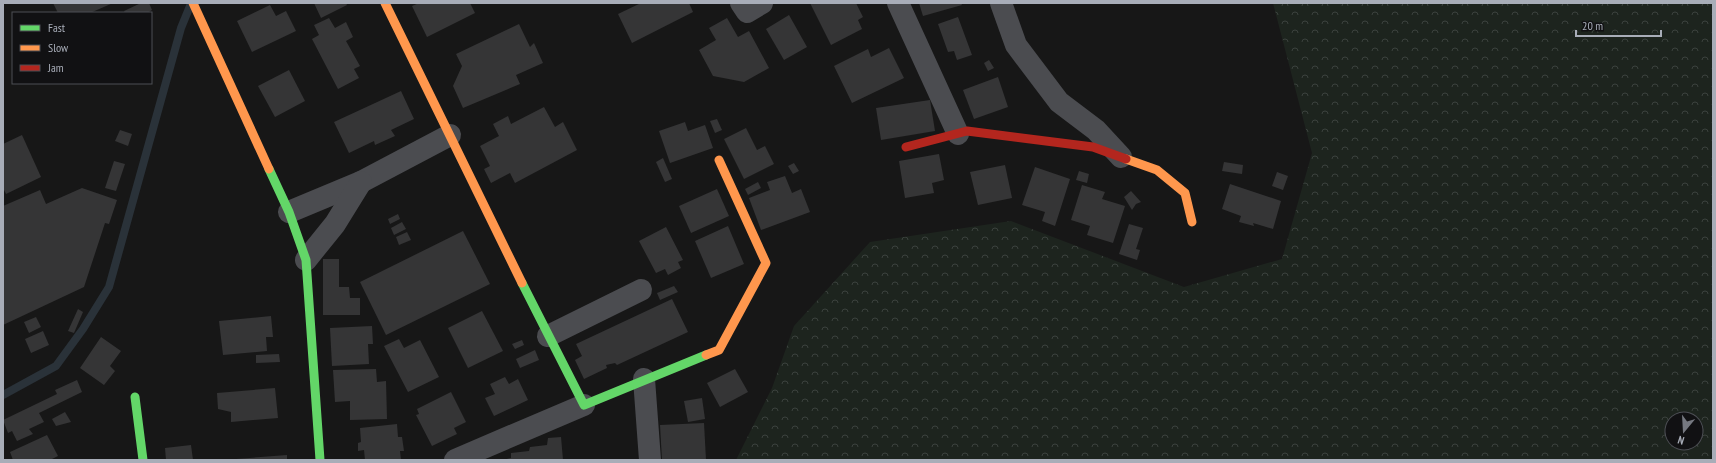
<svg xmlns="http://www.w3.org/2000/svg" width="1716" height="463" font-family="'PT Sans Narrow',sans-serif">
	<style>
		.forest { fill: url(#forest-crowns); fill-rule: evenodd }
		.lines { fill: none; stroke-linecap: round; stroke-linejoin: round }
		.stream { stroke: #2a3239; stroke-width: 8 }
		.building { fill: #353536 }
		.street { stroke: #4b4c50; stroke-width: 22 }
		.fast { stroke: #63d668; stroke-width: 9 }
		.slow { stroke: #ff974d; stroke-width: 9 }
		.jam { stroke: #b3261e; stroke-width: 9 }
	</style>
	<defs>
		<pattern id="forest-crowns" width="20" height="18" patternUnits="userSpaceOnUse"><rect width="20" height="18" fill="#1d241e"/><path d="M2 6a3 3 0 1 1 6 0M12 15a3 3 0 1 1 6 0" fill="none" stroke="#3b413d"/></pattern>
	</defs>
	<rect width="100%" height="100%" fill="#171717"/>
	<!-- forest -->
	<path class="forest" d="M 1273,3 L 1713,3 L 1713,460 L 736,460 L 772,388 L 794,326 L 870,242 L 1011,221 L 1184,287 L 1282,259 L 1312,153 ZM 1672,419 L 1696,419 L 1696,443 L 1672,443 Z"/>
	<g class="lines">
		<!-- stream -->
		<polyline class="stream" points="3,395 56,366 83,329 109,287 181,28 190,6"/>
	</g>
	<!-- building -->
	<g class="building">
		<polygon points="53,3 113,3 90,13 58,13"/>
		<polygon points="141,3 149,3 152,10 147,13 125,13 124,11"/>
		<polygon points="314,3 346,3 347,5 321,18"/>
		<polygon points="419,3 470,3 475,13 427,37 412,6"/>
		<polygon points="641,3 689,3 693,12 632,43 618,14"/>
		<polygon points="810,3 856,3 863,17 858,20 862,29 831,45"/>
		<polygon points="919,3 961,3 962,5 923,16"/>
		<polygon points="270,5 276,16 286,11 296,31 252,52 237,21"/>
		<polygon points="789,15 807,47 784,60 766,29"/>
		<polygon points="958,17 972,55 957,60 954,51 948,52 938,24"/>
		<polygon points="329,18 335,28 346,22 353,37 346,41 360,66 354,69 359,78 338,89 312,39 319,35 314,25"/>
		<polygon points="727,18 738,37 749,31 769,68 744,82 713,76 699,50 716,40 709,28"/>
		<polygon points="519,24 530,47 534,43 543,63 516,75 520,84 463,108 453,86 462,66 456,54"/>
		<polygon points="889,48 904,78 852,103 834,66 868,49 871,57"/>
		<polygon points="989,60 994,68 988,71 984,63"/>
		<polygon points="289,70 305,101 275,117 258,86"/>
		<polygon points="998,77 1008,107 974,119 963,90"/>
		<polygon points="401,91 414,119 391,130 395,136 375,145 374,141 349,153 334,122"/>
		<polygon points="930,100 935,131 881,140 876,108"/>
		<polygon points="544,107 555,127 563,122 577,150 515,183 510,173 491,183 484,169 490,166 480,146 499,136 493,124 508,116 511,124"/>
		<polygon points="717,119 722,130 715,133 710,121"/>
		<polygon points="685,122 688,131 705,125 713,148 670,163 659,131"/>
		<polygon points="746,128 757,150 765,146 774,164 744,179 724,139"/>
		<polygon points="120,130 132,134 128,146 115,141"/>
		<polygon points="22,135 41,177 6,194 3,188 3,144"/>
		<polygon points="939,154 944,180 932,183 934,193 905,198 899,161"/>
		<polygon points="663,158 672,179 665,182 656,162"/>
		<polygon points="114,161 125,164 116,191 105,188"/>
		<polygon points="1224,162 1243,165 1242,174 1222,171"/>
		<polygon points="794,163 799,171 793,174 788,166"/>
		<polygon points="1005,165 1012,198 978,205 970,172"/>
		<polygon points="1035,167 1070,179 1055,226 1042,221 1045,212 1022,205"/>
		<polygon points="1079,171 1089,174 1087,183 1076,180"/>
		<polygon points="1277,172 1288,176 1283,190 1272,186"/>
		<polygon points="785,176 792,193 801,189 810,212 761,230 749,198 770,190 767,182"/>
		<polygon points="758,182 761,188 748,195 745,189"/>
		<polygon points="1230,184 1281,201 1273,229 1253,223 1254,226 1239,222 1241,216 1222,209"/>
		<polygon points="1082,185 1105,192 1102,199 1125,206 1113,243 1087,235 1090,226 1071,220"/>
		<polygon points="82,188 117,200 109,224 105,223 84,287 3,325 3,206 40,190 46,204"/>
		<polygon points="717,189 729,216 691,233 679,206"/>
		<polygon points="1131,191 1141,202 1136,204 1132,210 1124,197"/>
		<polygon points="398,214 400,219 390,224 388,219"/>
		<polygon points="402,222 406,229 394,235 391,228"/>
		<polygon points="1129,224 1143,228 1136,249 1140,250 1137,260 1119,254"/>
		<polygon points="728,226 744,264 711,278 695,241"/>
		<polygon points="666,227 683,260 678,262 681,268 668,275 665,269 656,273 639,241"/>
		<polygon points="463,231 490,284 386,335 360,282"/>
		<polygon points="407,232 411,240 399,245 396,237"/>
		<polygon points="323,259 339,259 339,287 349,287 350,298 360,298 360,315 323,315"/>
		<polygon points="674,286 678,292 660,300 657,293"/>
		<polygon points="672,299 688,332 617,365 615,363 606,365 607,368 584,379 575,360 582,356 576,344"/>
		<polygon points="78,309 83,312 74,333 68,331"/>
		<polygon points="482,311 503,351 468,368 448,328"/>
		<polygon points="271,316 273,337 266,337 267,351 223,355 219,321"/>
		<polygon points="36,317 41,327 29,333 24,322"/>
		<polygon points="372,326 373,344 368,344 369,364 332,366 330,328"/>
		<polygon points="43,331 49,345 31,353 25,339"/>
		<polygon points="101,337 121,351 110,366 115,371 104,385 80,368"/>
		<polygon points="399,339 404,348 420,340 439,377 408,392 384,346"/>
		<polygon points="522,340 524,345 515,349 512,344"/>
		<polygon points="535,350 539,360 520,368 516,359"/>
		<polygon points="279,354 280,362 256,363 256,355"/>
		<polygon points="376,369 377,382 386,381 387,419 350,420 350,401 335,402 333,370"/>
		<polygon points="735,369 748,392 720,407 707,383"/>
		<polygon points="505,377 509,384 518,379 528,400 494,416 485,398 495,394 490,384"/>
		<polygon points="77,380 82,392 39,413 44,422 29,429 33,434 17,441 12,431 8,433 3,420 57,394 55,390"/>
		<polygon points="275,388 278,418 231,422 231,412 218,409 217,393"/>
		<polygon points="451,392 466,422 454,428 457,434 432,446 416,415 419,414 417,409"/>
		<polygon points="702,398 705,419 688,422 684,401"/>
		<polygon points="65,412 71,422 56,426 52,419"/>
		<polygon points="704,423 706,460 662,460 660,425"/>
		<polygon points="397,424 398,437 402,437 404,451 400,451 401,460 365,460 364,450 358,451 358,443 361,442 360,428"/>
		<polygon points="47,435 58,456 50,460 13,460 10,452"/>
		<polygon points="561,437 563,460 502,460 511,458 511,453 529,451 530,447 547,445 548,438"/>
		<polygon points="191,445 193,460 166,460 165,448"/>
		<polygon points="287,455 287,460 236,460 236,459"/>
	</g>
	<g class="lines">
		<!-- street -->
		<g class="street">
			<polyline points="741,3 747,12 762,3"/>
			<polyline points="898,3 958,134"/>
			<polyline points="1001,3 1016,45 1059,102 1096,130 1121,157"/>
			<polyline points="289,212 361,182 450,135"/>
			<polyline points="306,260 335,224 361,182"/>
			<polyline points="548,336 641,290"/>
			<polyline points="644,379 650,460"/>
			<polyline points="455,460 584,405"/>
		</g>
		<!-- fast -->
		<g class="fast">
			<polyline points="269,169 289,212 306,260 320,460"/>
			<polyline points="522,283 584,405 706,355"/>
			<polyline points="135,397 143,460"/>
		</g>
		<!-- slow -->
		<g class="slow">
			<polyline points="193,3 269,169"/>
			<polyline points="385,3 522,283"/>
			<polyline points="1126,159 1157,170 1185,193 1192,222"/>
			<polyline points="706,355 719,350 766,263 719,160"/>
		</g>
		<!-- jam -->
		<polyline class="jam" points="906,147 967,131 1093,147 1126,159"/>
	</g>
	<!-- border -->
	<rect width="1716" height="463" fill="none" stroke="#a8adb8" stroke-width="8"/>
	<!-- legend -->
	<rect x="12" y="12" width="140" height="72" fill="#111113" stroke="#4d4f55"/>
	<rect x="20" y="25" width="20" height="6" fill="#63d668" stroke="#4d4f55"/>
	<text x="48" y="32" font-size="12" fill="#a8adb8">Fast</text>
	<rect x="20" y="45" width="20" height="6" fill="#ff974d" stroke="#4d4f55"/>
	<text x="48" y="52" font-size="12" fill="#a8adb8">Slow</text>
	<rect x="20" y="65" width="20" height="6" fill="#b3261e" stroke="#4d4f55"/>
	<text x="48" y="72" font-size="12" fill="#a8adb8">Jam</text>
	<!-- north arrow -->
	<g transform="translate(1684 431) rotate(198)"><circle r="19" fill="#111113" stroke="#4d4f55"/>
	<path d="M0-3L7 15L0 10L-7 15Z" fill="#757880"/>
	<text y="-6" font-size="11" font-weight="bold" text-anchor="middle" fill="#a8adb8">N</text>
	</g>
	<!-- scale -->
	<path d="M1576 30v6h85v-6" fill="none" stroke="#a8adb8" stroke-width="2"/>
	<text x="1582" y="30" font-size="12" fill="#a8adb8" stroke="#111113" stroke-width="3" paint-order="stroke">20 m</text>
</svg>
